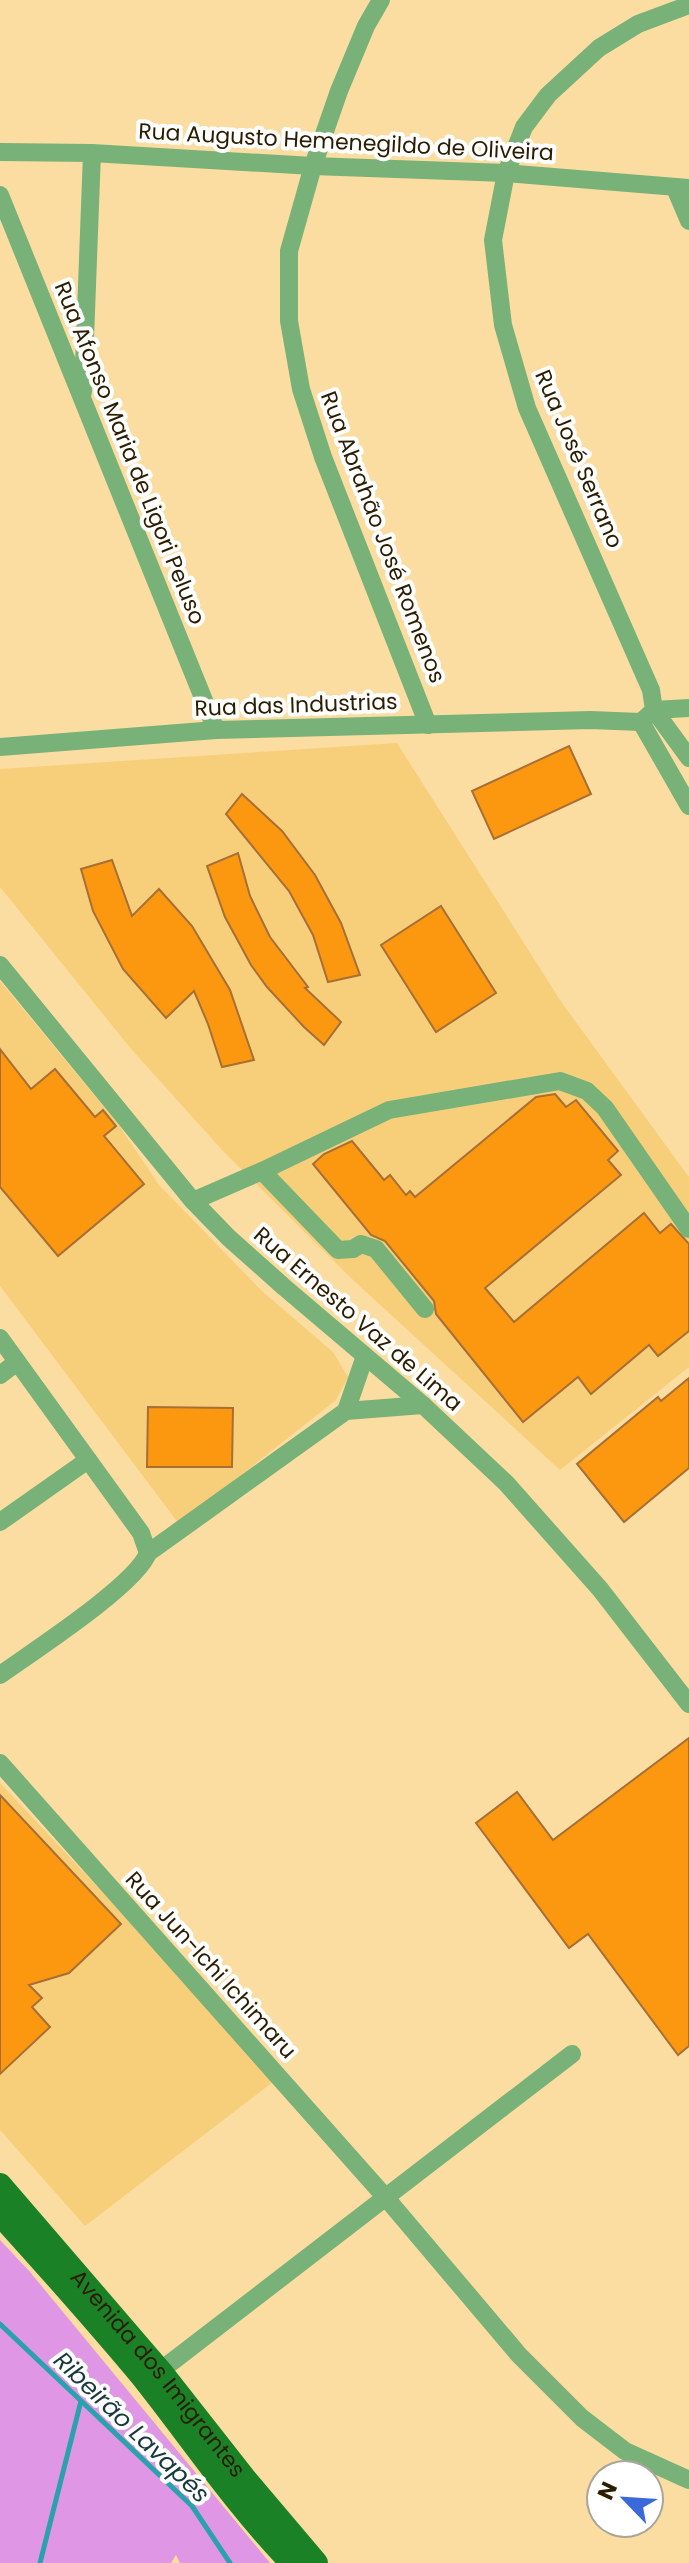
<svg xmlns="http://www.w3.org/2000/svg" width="689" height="2563" font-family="Poppins,sans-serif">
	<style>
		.built { fill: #f7cf7b }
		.green { fill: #df96e4 }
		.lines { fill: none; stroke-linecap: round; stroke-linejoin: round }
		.stream { stroke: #29a2ad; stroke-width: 5 }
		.building { fill: #fc9810; stroke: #a76f35; stroke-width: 2 }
		.minor { stroke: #78b278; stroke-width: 18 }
		.major { stroke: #1b8127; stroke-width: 24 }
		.labels { text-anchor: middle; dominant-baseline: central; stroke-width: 8; stroke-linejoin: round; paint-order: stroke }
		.street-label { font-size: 22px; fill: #2a1d00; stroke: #fff }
		.water-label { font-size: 24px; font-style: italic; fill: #17393d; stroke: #fff }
	</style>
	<rect width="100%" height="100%" fill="#fbdda2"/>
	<!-- built -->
	<g class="built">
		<polygon points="397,743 562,1003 689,1177 689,1367 560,1470 353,1280 222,1150 132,1050 0,887 0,769"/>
		<polygon points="0,981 118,1124 159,1185 262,1291 333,1352 348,1377 336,1400 179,1524 0,1286"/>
		<polygon points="0,1783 124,1915 273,2082 85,2226 0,2130"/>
	</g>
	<!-- green -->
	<polygon class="green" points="0,2240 30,2272 270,2563 180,2563 176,2555 171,2563 0,2563"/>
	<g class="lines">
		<!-- stream -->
		<g class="stream">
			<polyline points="0,2324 192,2506 230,2563"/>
			<polyline points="40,2563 81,2401"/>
		</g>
	</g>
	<!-- building -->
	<g class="building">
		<polygon points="569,746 591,794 494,839 472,791"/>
		<polygon points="242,794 282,831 315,875 341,923 360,975 328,982 313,935 289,891 226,814"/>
		<polygon points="238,853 250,896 270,937 308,987 305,988 341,1022 324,1045 304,1027 267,987 251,965 225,917 207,866"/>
		<polygon points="112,860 132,916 159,889 192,926 230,990 254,1060 222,1067 208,1024 194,991 166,1018 123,969 93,911 81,869"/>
		<polygon points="441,906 496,993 436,1032 381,945"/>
		<polygon points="0,1049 31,1089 55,1069 95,1117 103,1110 116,1126 104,1136 144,1184 58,1256 0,1187"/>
		<polygon points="555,1094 566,1107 576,1100 618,1151 608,1160 621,1175 485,1288 514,1322 644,1213 660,1233 671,1224 689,1244 689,1331 658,1356 649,1345 591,1394 578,1377 523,1422 436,1314 434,1301 385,1241 371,1235 313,1164 324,1154 352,1141 384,1180 390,1175 406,1195 410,1191 415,1197 536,1097"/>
		<polygon points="689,1378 689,1468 624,1522 577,1464 658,1397 661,1401"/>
		<polygon points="148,1407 233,1408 232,1467 147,1467"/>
		<polygon points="689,1738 689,2046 678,2055 588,1934 569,1948 476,1823 517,1792 553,1840"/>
		<polygon points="0,1795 121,1924 69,1973 29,1985 42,1998 32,2007 50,2027 0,2074"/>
	</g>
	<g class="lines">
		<!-- minor -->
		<g class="minor">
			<polyline points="381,0 366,26 339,91 313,166 289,251 289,321 301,389 323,457 428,725"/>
			<polyline points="0,152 92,153 313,166 506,173 689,188"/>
			<polyline points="675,188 689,221"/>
			<polyline points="0,195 216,730"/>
			<polyline points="83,392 92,153"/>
			<polyline points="654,710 689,758"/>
			<polyline points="654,710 689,708"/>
			<polyline points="641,722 654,710 651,690 527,408 503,325 493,240 506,173 524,127 548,95 599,48 638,24 689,5"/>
			<polyline points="641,722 689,806"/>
			<polyline points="0,747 216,730 590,720 641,722"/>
			<polyline points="0,965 193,1201 229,1238 284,1287 423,1405 506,1483 600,1589 689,1704"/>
			<polyline points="262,1171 338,1250 353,1249 361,1244 376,1249 425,1309"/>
			<polyline points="193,1201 262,1171 389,1110 560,1081 587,1091 605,1108 689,1229"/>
			<polyline points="0,1338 141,1533 148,1553"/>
			<polyline points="0,1375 17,1362"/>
			<polyline points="346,1411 365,1356"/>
			<polyline points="0,1522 88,1460"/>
			<path d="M 0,1675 C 32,1652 136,1585 148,1553 L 346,1411 L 423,1405"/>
			<polyline points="0,1763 387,2199 519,2355 582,2418 625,2451 689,2480"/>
			<polyline points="160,2371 572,2054"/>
		</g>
		<!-- major -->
		<g class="major">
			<path id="s1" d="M 0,2185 L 160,2371 L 244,2478 L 316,2563"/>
			<path d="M 0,2214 C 48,2267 96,2321 142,2376 C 192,2439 236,2505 292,2563"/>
		</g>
	</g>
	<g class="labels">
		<!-- street labels -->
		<g class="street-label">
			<text transform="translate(346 142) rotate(3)">Rua Augusto Hemenegildo de Oliveira</text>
			<text transform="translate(130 453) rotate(68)">Rua Afonso Maria de Ligori Peluso</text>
			<text transform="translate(579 459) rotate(67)">Rua José Serrano</text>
			<text transform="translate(383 537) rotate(69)">Rua Abrahão José Romenos</text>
			<text transform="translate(296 705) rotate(-2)">Rua das Industrias</text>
			<text transform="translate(358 1319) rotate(41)">Rua Ernesto Vaz de Lima</text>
			<text transform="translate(211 1965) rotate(48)">Rua Jun-Ichi Ichimaru</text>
			<text stroke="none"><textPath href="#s1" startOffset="246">Avenida dos Imigrantes</textPath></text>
		</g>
		<!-- water labels -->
		<g class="water-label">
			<text transform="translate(132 2427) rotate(44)">Ribeirão Lavapés</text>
		</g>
	</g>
	<!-- north arrow -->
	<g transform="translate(625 2499) rotate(295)"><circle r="38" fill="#ffffff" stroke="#aaa599" stroke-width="2"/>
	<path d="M0-6L14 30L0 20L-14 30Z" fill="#3a69d9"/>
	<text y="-12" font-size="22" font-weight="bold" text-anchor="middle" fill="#2a1d00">N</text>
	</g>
</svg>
